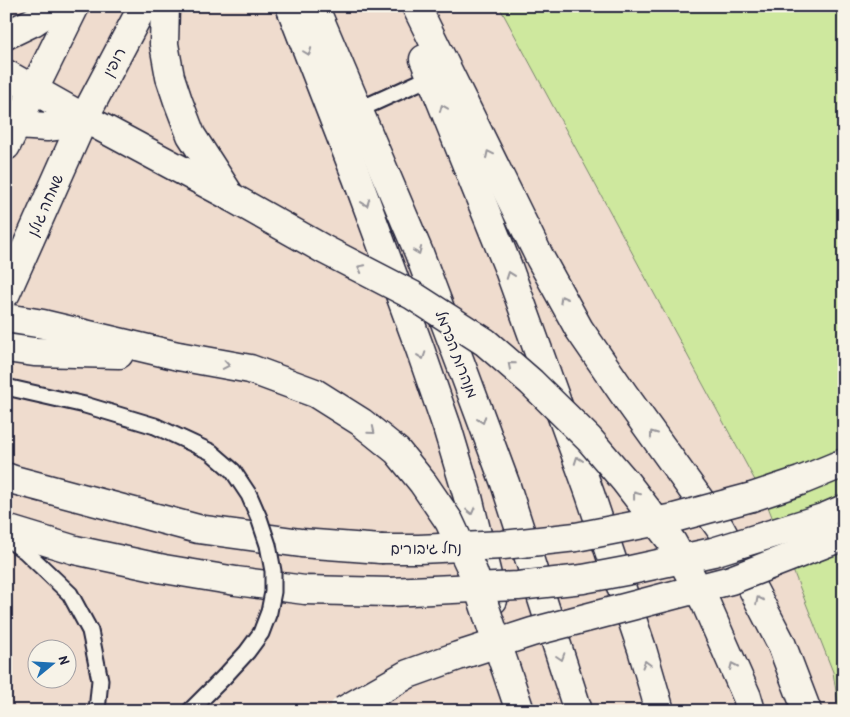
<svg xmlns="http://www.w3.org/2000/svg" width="850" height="717" font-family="'Patrick Hand','Playpen Sans Hebrew',sans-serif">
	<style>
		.green { fill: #cee89e; stroke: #78856c }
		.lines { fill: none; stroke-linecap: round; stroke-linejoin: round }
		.service-casing { stroke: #22223b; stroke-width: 19 }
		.tertiary-casing { stroke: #22223b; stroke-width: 31 }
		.secondary-casing { stroke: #22223b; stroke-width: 31 }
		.trunk-casing { stroke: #22223b; stroke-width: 31 }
		.service { stroke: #f7f3e8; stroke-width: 15 }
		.tertiary { stroke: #f7f3e8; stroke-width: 28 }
		.secondary { stroke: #f7f3e8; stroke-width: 28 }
		.trunk { stroke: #f7f3e8; stroke-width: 28 }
		.service-bridge-casing { stroke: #22223b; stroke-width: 19; stroke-linecap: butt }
		.secondary-bridge-casing { stroke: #22223b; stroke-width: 31; stroke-linecap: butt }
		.trunk-bridge-casing { stroke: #22223b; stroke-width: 31; stroke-linecap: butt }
		.service-bridge { stroke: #f7f3e8; stroke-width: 15 }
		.secondary-bridge { stroke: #f7f3e8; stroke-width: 28 }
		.trunk-bridge { stroke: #f7f3e8; stroke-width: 28 }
		.oneway { stroke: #97959a }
		.labels { text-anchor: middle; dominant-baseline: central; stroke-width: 4; stroke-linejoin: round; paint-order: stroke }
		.street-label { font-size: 15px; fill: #22223b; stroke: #f7f3e8 }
	</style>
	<rect width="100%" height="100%" fill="#efdcce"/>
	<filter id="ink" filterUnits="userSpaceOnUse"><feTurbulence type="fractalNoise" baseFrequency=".02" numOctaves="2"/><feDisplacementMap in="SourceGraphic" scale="10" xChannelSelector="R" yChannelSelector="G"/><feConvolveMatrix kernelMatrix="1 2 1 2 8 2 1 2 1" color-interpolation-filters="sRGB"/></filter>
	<g filter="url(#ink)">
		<!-- green -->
		<polygon class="green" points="499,6 844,6 844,711 839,711 833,672 765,499"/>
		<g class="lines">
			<!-- service casing -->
			<g class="service-casing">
				<g id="service">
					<polyline points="358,110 431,77"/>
					<polyline points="6,387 85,405 155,426"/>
					<polyline points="6,538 25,551 70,594 90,631 100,680 97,711"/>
					<polyline points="190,711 224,677"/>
				</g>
			</g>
			<!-- tertiary casing -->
			<g class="tertiary-casing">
				<g id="tertiary">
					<polyline points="6,35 33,22 57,6"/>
					<polyline points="6,74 84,118"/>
					<polyline points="6,120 17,125 47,127 63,125 84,118"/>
					<polyline points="6,146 75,6"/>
					<polyline points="6,293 84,118 143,6"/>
				</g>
			</g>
			<!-- secondary casing -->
			<g class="secondary-casing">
				<g id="secondary">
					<polyline points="6,477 14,480 198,529 301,543 381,549"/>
					<polyline points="752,497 800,481 844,463"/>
					<polyline points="823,518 844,509"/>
					<polyline points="6,529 75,550 164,569 236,581 305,590 390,592"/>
				</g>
			</g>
			<!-- trunk casing -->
			<g class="trunk-casing">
				<g id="trunk">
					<polyline points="165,6 164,44 170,77 178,101 191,135 231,197"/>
					<polyline points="290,6 357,178 420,349 447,427 468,497 493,600"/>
					<polyline points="314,6 419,253 466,378 505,483 578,711"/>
					<polyline points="416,6 540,258 579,329 623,393 720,528 755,593 781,643 807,711"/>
					<polyline points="424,59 508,267 590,494 642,649 660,711"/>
					<polyline points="84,118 228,195"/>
					<polyline points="6,318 43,324 178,356"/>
					<polyline points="6,348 34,352 119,354"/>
				</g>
			</g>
			<!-- service -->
			<use href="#service" class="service"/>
			<!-- tertiary -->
			<use href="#tertiary" class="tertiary"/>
			<!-- secondary -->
			<use href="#secondary" class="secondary"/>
			<!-- trunk -->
			<use href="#trunk" class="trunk"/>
			<!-- service-bridge casing -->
			<g class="service-bridge-casing">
				<polyline id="service-bridge" points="155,426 211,452 233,471 249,495 259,518 268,545 273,571 273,592 269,612 261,633 247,652 224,677"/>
			</g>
			<!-- secondary-bridge casing -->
			<g class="secondary-bridge-casing">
				<g id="secondary-bridge">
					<polyline points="381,549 419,549 503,545 576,537 674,518 752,497"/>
					<polyline points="390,592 518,586 583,579 631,570 713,552 823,518"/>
					<polyline points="343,711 408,674 458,656 532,632 731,580 844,536"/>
				</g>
			</g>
			<!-- trunk-bridge casing -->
			<g class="trunk-bridge-casing">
				<g id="trunk-bridge">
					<polyline points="231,197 325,250 412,295 485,342 531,382 589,439 625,481 672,542 706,604 747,697 751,711"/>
					<polyline points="178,356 250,369 315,393 361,422 397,451 423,483 449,521 473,572 520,711"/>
				</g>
			</g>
			<!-- service-bridge -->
			<use href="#service-bridge" class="service-bridge"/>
			<!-- secondary-bridge -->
			<use href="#secondary-bridge" class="secondary-bridge"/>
			<!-- trunk-bridge -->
			<use href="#trunk-bridge" class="trunk-bridge"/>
		</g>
		<!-- one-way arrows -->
		<defs><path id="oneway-chevron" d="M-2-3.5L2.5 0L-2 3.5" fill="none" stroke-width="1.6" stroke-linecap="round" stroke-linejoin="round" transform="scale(1.25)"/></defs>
		<g class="oneway">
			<use href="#oneway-chevron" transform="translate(308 52) rotate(69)"/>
			<use href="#oneway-chevron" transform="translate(443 108) rotate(-112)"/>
			<use href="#oneway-chevron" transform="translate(489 154) rotate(-116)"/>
			<use href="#oneway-chevron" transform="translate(366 203) rotate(70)"/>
			<use href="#oneway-chevron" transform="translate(418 251) rotate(68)"/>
			<use href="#oneway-chevron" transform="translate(361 268) rotate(-153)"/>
			<use href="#oneway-chevron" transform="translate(510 275) rotate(-110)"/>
			<use href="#oneway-chevron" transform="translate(563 299) rotate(-119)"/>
			<use href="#oneway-chevron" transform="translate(422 356) rotate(71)"/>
			<use href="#oneway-chevron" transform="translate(226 365) rotate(10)"/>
			<use href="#oneway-chevron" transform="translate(511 365) rotate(-139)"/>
			<use href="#oneway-chevron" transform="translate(482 420) rotate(70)"/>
			<use href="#oneway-chevron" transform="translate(372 431) rotate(39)"/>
			<use href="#oneway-chevron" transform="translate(653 434) rotate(-126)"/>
			<use href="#oneway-chevron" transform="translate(578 460) rotate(-110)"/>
			<use href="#oneway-chevron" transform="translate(636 495) rotate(-128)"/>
			<use href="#oneway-chevron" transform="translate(471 511) rotate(76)"/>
			<use href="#oneway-chevron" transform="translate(759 600) rotate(-117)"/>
			<use href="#oneway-chevron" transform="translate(561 657) rotate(72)"/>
			<use href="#oneway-chevron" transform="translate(646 664) rotate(-106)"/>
			<use href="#oneway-chevron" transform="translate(733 666) rotate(-114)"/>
		</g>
	</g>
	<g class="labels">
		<!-- street labels -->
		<g class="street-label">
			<text transform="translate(114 62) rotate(-62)">רופין</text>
			<text transform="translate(45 205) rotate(-66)">שמחה גולן</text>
			<text transform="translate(457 354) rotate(69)">מנהרות הכרמל</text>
			<text transform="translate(426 548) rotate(-1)">נחל גיבורים</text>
		</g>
	</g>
	<!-- margin -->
	<rect width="850" height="717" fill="none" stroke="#f7f3e8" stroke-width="25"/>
	<rect x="12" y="12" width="825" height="692" fill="none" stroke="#22223b" stroke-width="2" filter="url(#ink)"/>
	<!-- north arrow -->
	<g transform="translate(52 664) rotate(72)"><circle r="24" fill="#f7f3e8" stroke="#a29fa3"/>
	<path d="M0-4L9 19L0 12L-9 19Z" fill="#1f6fb2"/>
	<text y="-8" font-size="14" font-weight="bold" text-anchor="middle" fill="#22223b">N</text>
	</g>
</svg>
